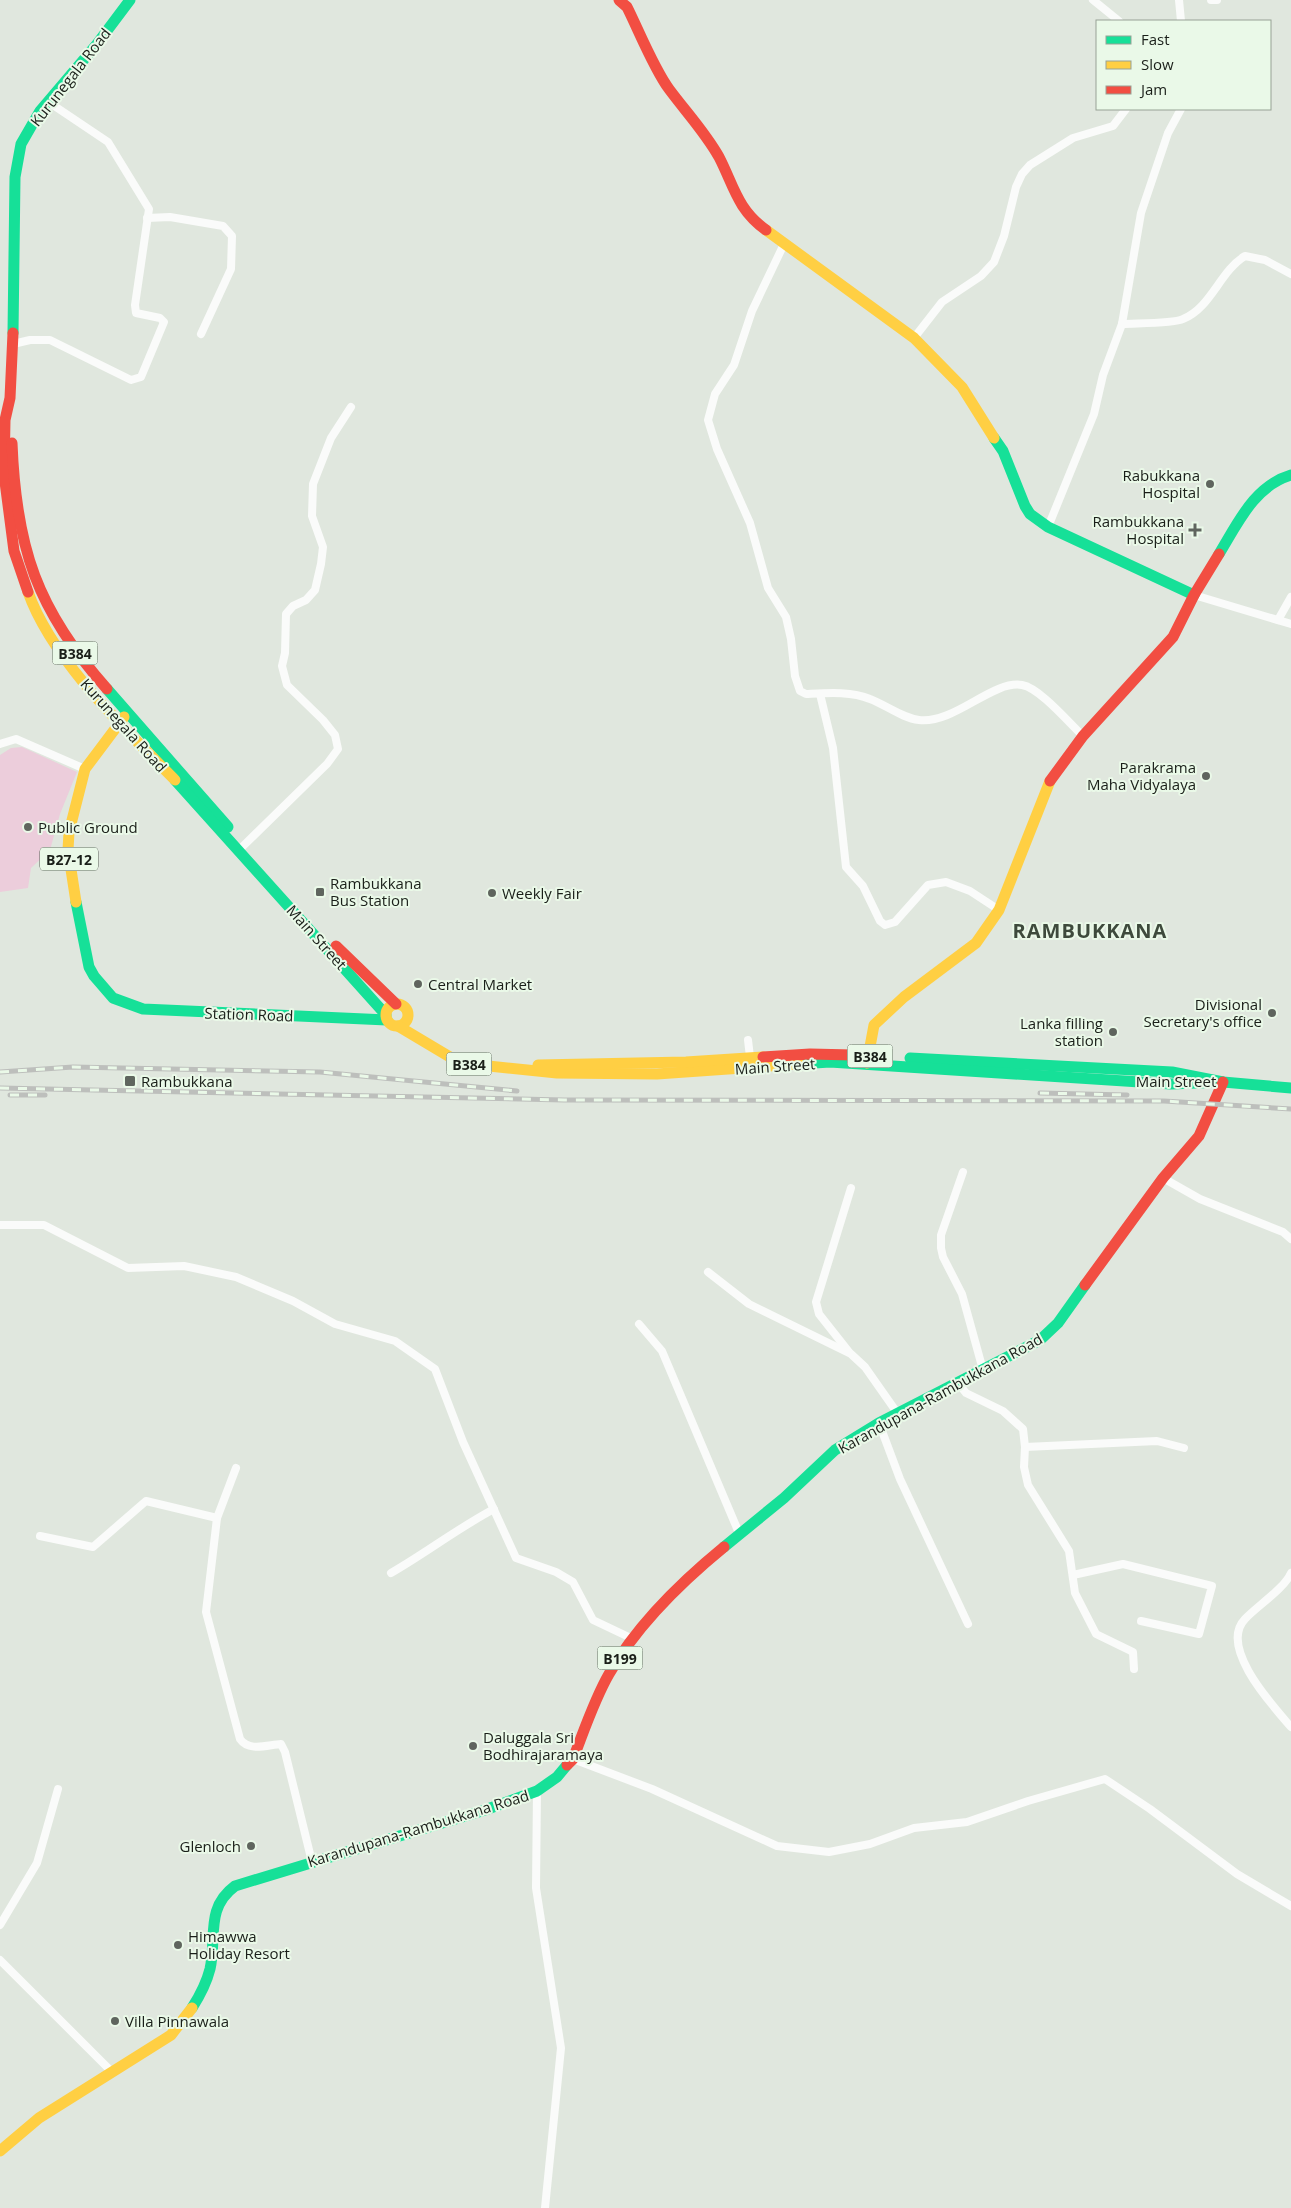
<svg xmlns="http://www.w3.org/2000/svg" width="1291" height="2208" font-family="'Open Sans',sans-serif">
	<style>
		.green { fill: #eccddb }
		.lines { fill: none; stroke-linecap: round; stroke-linejoin: round }
		.street { stroke: #fafbfa; stroke-width: 8 }
		.fast { stroke: #16e098; stroke-width: 11 }
		.slow { stroke: #ffcf43; stroke-width: 11 }
		.jam { stroke: #f24e42; stroke-width: 11 }
		.rail-casing { stroke: #bdbfbc; stroke-width: 5 }
		.rail { stroke: #eaf9e8; stroke-width: 3; stroke-dasharray: 9; stroke-linecap: butt }
		.poi-dot { fill: #5f655e; stroke: #eaf9e8; stroke-width: 2 }
		.labels { text-anchor: middle; dominant-baseline: central; stroke-width: 4; stroke-linejoin: round; paint-order: stroke }
		.shield { fill: #eaf9e8; stroke: #586057; stroke-width: 1 }
		.shield-label { font-size: 14px; font-weight: bold; fill: #1a1f19 }
		.street-label { font-size: 15px; fill: #1a1f19; stroke: #eaf9e8 }
		.poi-label { font-size: 15px; fill: #1a1f19; stroke: #eaf9e8; text-anchor: start }
		.district-label { font-size: 20px; font-weight: bold; letter-spacing: 1px; fill: #3e4a3c; stroke: #eaf9e8 }
	</style>
	<rect width="100%" height="100%" fill="#e0e7de"/>
	<!-- green -->
	<polygon class="green" points="22,747 77,772 60,814 50,850 31,868 28,888 0,892 0,755 11,748"/>
	<g class="lines">
		<!-- street -->
		<g class="street">
			<polyline points="1093,0 1119,21"/>
			<polyline points="1179,0 1181,21"/>
			<polyline points="1211,0 1217,0"/>
			<polyline points="147,218 170,217 223,226 232,236 231,269 201,334"/>
			<path d="M 784,244 L 752,311 L 734,365 L 715,394 L 708,420 L 717,449 L 750,523 L 768,588 L 786,617 L 791,639 L 795,676 L 800,691 L 806,694 C 827,693 851,691 870,699 C 886,705 902,718 919,720 C 955,724 992,680 1022,685 C 1040,688 1070,724 1083,736"/>
			<path d="M 1122,324 C 1135,323 1173,324 1183,319 C 1211,308 1220,271 1245,256 L 1265,260 L 1291,274"/>
			<polyline points="914,338 942,302 981,276 994,262 1004,236 1016,187 1022,174 1030,165 1073,138 1113,126 1126,109"/>
			<polyline points="13,344 30,340 50,340 131,380 141,377 164,322 160,318 136,313 135,305 149,209 108,142 47,101"/>
			<polyline points="1048,527 1094,414 1103,375 1122,324 1141,213 1168,133 1181,109"/>
			<polyline points="1194,595 1291,624"/>
			<polyline points="1278,620 1291,597"/>
			<polyline points="820,694 833,748 846,867 863,886 880,921 885,925 895,922 928,885 946,882 970,891 999,910"/>
			<polyline points="0,744 16,739 85,769"/>
			<polyline points="238,851 327,764 338,749 335,735 323,720 287,685 282,666 285,653 286,614 293,606 306,600 315,590 321,564 323,547 312,516 313,484 331,438 351,407"/>
			<polyline points="748,1040 750,1057"/>
			<polyline points="963,1172 941,1235 941,1248 943,1257 962,1294 983,1370"/>
			<polyline points="1163,1178 1200,1199 1283,1232 1291,1239"/>
			<polyline points="0,1225 44,1225 128,1268 184,1266 236,1277 293,1301 335,1324 395,1341 435,1369 463,1442 516,1558 556,1572 573,1582 593,1620 633,1639"/>
			<polyline points="708,1272 749,1304 851,1354 865,1367 898,1414"/>
			<polyline points="639,1324 662,1351 739,1533"/>
			<polyline points="849,1352 819,1314 816,1302 851,1188"/>
			<polyline points="958,1383 966,1393 1003,1411 1023,1429 1025,1447 1024,1467 1028,1485 1069,1551 1075,1593 1096,1634 1133,1652 1134,1669"/>
			<polyline points="879,1423 900,1479 968,1624"/>
			<polyline points="1025,1447 1157,1441 1184,1448"/>
			<path d="M 236,1468 L 217,1518 L 206,1612 L 240,1739 C 249,1752 267,1745 281,1744 L 285,1752 L 312,1862"/>
			<polyline points="40,1536 93,1547 146,1501 217,1518"/>
			<path d="M 391,1573 C 426,1553 458,1528 494,1509"/>
			<path d="M 1291,1573 C 1284,1589 1257,1606 1245,1619 C 1218,1647 1273,1706 1291,1727"/>
			<polyline points="1073,1575 1123,1564 1212,1586 1199,1634 1141,1621"/>
			<polyline points="573,1759 652,1789 777,1846 829,1852 870,1844 914,1828 967,1822 1028,1801 1105,1779 1150,1809 1237,1874 1291,1906"/>
			<polyline points="537,1791 536,1888 561,2048 545,2208"/>
			<polyline points="0,1925 37,1863 58,1789"/>
			<polyline points="0,1960 112,2072"/>
		</g>
		<!-- fast -->
		<g class="fast">
			<polyline points="13,333 15,177 21,144 40,111 97,44 130,0"/>
			<polyline points="994,438 1003,451 1025,506 1030,514 1048,527 1194,595"/>
			<path d="M 1219,554 C 1238,523 1254,486 1291,475"/>
			<polyline points="107,689 228,827"/>
			<polyline points="175,780 386,1015"/>
			<polyline points="76,902 89,967 94,976 113,998 143,1009 387,1020"/>
			<polyline points="910,1058 1172,1072 1223,1082 1291,1088"/>
			<polyline points="799,1064 830,1062 1171,1084 1223,1082"/>
			<polyline points="724,1547 784,1498 835,1450 879,1423 1040,1340 1058,1323 1085,1285"/>
			<path d="M 192,2008 C 199,1997 207,1981 210,1969 C 217,1938 205,1908 235,1886 L 485,1810 L 537,1791 L 557,1777 L 567,1765"/>
		</g>
		<!-- slow -->
		<g class="slow">
			<polyline points="766,230 914,338 962,387 994,438"/>
			<path d="M 28,592 C 52,660 125,729 175,780"/>
			<polyline points="76,902 68,850 69,832 85,769 124,717"/>
			<circle cx="397" cy="1015" r="11"/>
			<polyline points="398,1026 460,1063 557,1073 657,1074 799,1064"/>
			<polyline points="867,1063 874,1025 904,997 976,943 999,910 1050,781"/>
			<polyline points="538,1065 686,1062 763,1057"/>
			<polyline points="0,2151 39,2118 171,2035 192,2008"/>
		</g>
		<!-- jam -->
		<g class="jam">
			<path d="M 619,0 L 627,7 C 639,31 654,69 669,89 C 686,112 705,132 719,157 C 734,186 737,209 766,230"/>
			<polyline points="13,333 10,398 5,420 4,474 14,551 28,592"/>
			<path d="M 12,443 C 16,548 37,610 107,689"/>
			<polyline points="1050,781 1083,736 1173,637 1194,595 1219,554"/>
			<polyline points="336,946 396,1004"/>
			<polyline points="763,1057 810,1054 853,1055"/>
			<polyline points="1085,1285 1163,1178 1199,1136 1223,1082"/>
			<path d="M 567,1765 L 573,1759 C 584,1731 594,1700 609,1674 C 637,1625 680,1583 724,1547"/>
		</g>
		<!-- rail casing -->
		<g class="rail-casing">
			<g id="rail">
				<polyline points="0,1072 73,1067 320,1072 517,1091"/>
				<polyline points="0,1088 564,1100 1164,1101 1291,1109"/>
				<polyline points="1040,1093 1127,1095"/>
				<polyline points="10,1095 45,1095"/>
			</g>
		</g>
		<!-- rail -->
		<use href="#rail" class="rail"/>
	</g>
	<!-- markers -->
	<g class="poi-dot">
		<circle cx="1210" cy="484" r="5"/>
		<path d="M1192.5 522.5h5v5h5v5h-5v5h-5v-5h-5v-5h5z"/>
		<circle cx="1206" cy="776" r="5"/>
		<circle cx="28" cy="827" r="5"/>
		<rect x="315" y="887" width="10" height="10" rx="2.5"/>
		<circle cx="492" cy="893" r="5"/>
		<circle cx="418" cy="984" r="5"/>
		<circle cx="1272" cy="1013" r="5"/>
		<circle cx="1113" cy="1032" r="5"/>
		<rect x="124" y="1075" width="12" height="12" rx="2.5"/>
		<circle cx="473" cy="1746" r="5"/>
		<circle cx="251" cy="1846" r="5"/>
		<circle cx="178" cy="1945" r="5"/>
		<circle cx="115" cy="2021" r="5"/>
	</g>
	<g class="labels">
		<!-- shield labels -->
		<g class="shield">
			<rect x="52.5" y="641.5" width="45" height="23" rx="4"/>
			<rect x="40" y="847.5" width="58" height="23" rx="4"/>
			<rect x="847.5" y="1044.5" width="45" height="23" rx="4"/>
			<rect x="446.5" y="1052.5" width="45" height="23" rx="4"/>
			<rect x="597.5" y="1646.5" width="45" height="23" rx="4"/>
		</g>
		<g class="shield-label">
			<text x="75" y="653">B384</text>
			<text x="69" y="859">B27-12</text>
			<text x="870" y="1056">B384</text>
			<text x="469" y="1064">B384</text>
			<text x="620" y="1658">B199</text>
		</g>
		<!-- street labels -->
		<g class="street-label">
			<text transform="translate(70 77) rotate(-52)">Kurunegala Road</text>
			<text transform="translate(124 725) rotate(48)">Kurunegala Road</text>
			<text transform="translate(317 937) rotate(48)">Main Street</text>
			<text transform="translate(249 1014) rotate(2)">Station Road</text>
			<text transform="translate(775 1066) rotate(-4)">Main Street</text>
			<text x="1176" y="1081">Main Street</text>
			<text transform="translate(940 1393) rotate(-29)">Karandupana-Rambukkana Road</text>
			<text transform="translate(418 1828) rotate(-17)">Karandupana-Rambukkana Road</text>
		</g>
		<!-- poi labels -->
		<g class="poi-label">
			<text x="1200" y="475" text-anchor="end">Rabukkana<tspan x="1200" dy="17">Hospital</tspan></text>
			<text x="1184" y="521" text-anchor="end">Rambukkana<tspan x="1184" dy="17">Hospital</tspan></text>
			<text x="1196" y="767" text-anchor="end">Parakrama<tspan x="1196" dy="17">Maha Vidyalaya</tspan></text>
			<text x="38" y="827">Public Ground</text>
			<text x="330" y="883">Rambukkana<tspan x="330" dy="17">Bus Station</tspan></text>
			<text x="502" y="893">Weekly Fair</text>
			<text x="428" y="984">Central Market</text>
			<text x="1262" y="1004" text-anchor="end">Divisional<tspan x="1262" dy="17">Secretary's office</tspan></text>
			<text x="1103" y="1023" text-anchor="end">Lanka filling<tspan x="1103" dy="17">station</tspan></text>
			<text x="141" y="1081">Rambukkana</text>
			<text x="483" y="1737">Daluggala Sri<tspan x="483" dy="17">Bodhirajaramaya</tspan></text>
			<text x="241" y="1846" text-anchor="end">Glenloch</text>
			<text x="188" y="1936">Himawwa<tspan x="188" dy="17">Holiday Resort</tspan></text>
			<text x="125" y="2021">Villa Pinnawala</text>
		</g>
		<!-- district labels -->
		<g class="district-label">
			<text x="1090" y="930">RAMBUKKANA</text>
		</g>
	</g>
	<!-- legend -->
	<rect x="1096" y="20" width="175" height="90" fill="#eaf9e8" stroke="#97a295"/>
	<rect x="1106" y="36" width="25" height="8" fill="#16e098" stroke="#97a295"/>
	<text x="1141" y="45" font-size="15" fill="#1a1f19">Fast</text>
	<rect x="1106" y="61" width="25" height="8" fill="#ffcf43" stroke="#97a295"/>
	<text x="1141" y="70" font-size="15" fill="#1a1f19">Slow</text>
	<rect x="1106" y="86" width="25" height="8" fill="#f24e42" stroke="#97a295"/>
	<text x="1141" y="95" font-size="15" fill="#1a1f19">Jam</text>
</svg>
